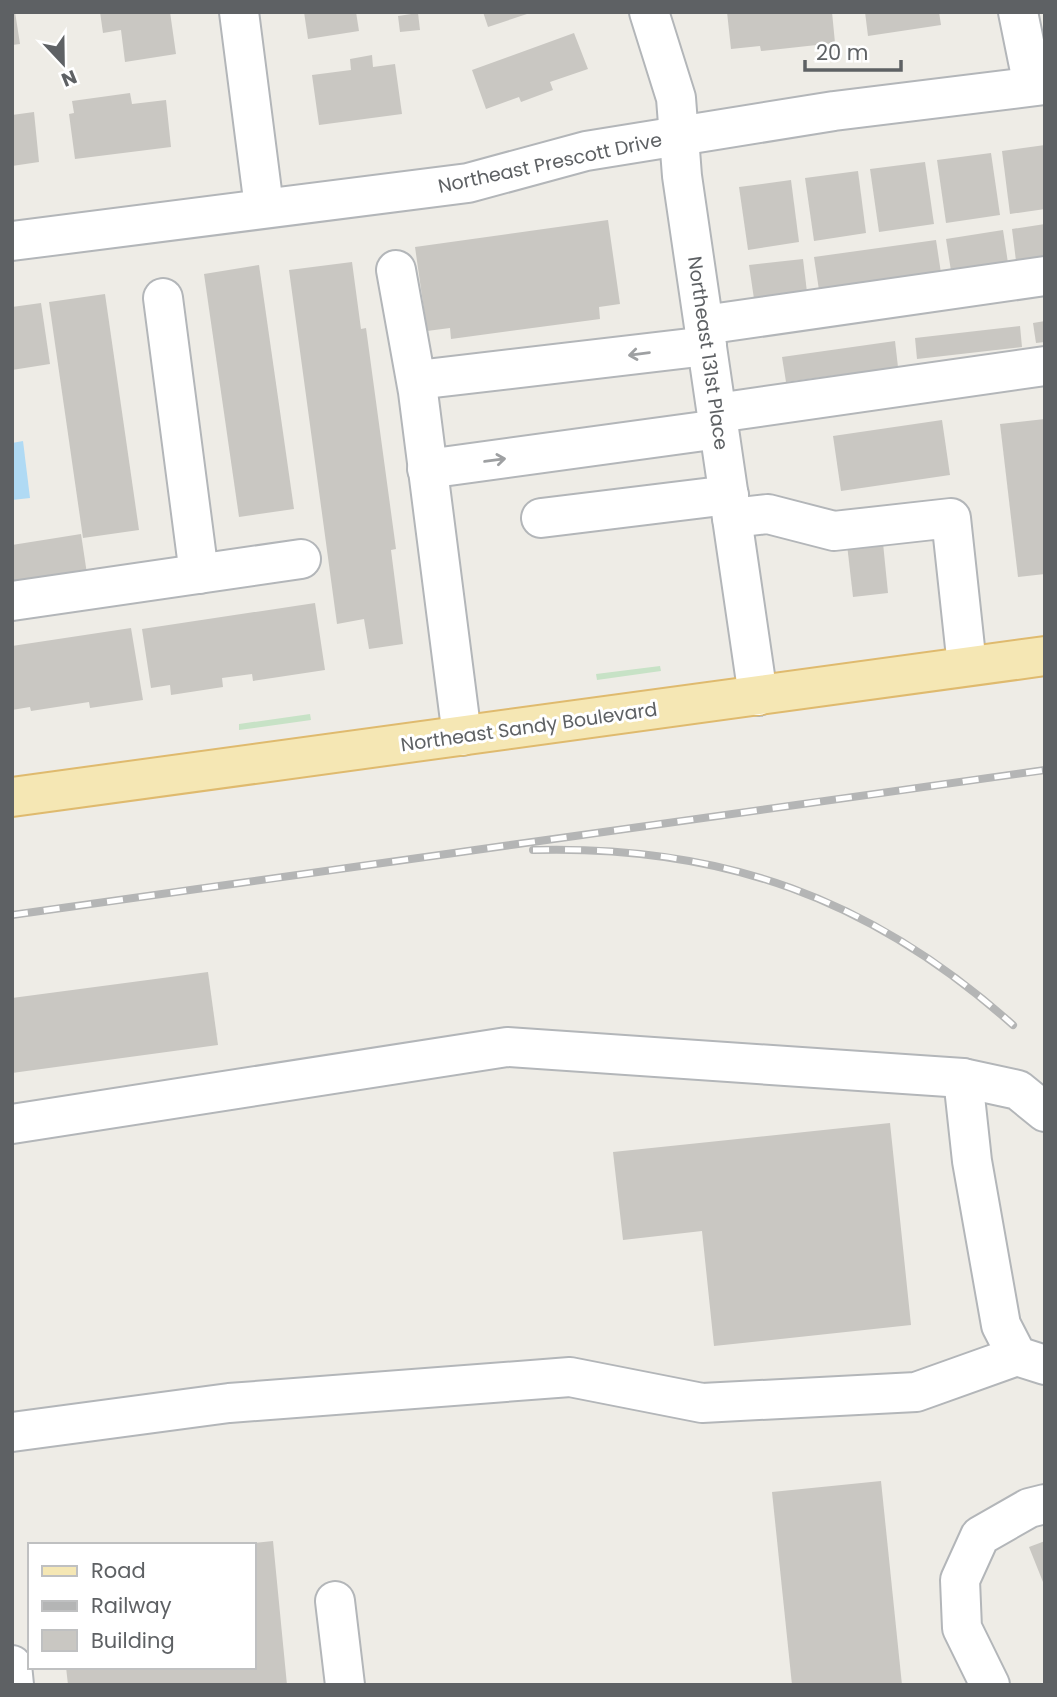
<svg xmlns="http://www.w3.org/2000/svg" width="1057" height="1697" font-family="Poppins,sans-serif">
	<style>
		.green { fill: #c7e2c6 }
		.water { fill: #b0daf4 }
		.building { fill: #c9c7c2 }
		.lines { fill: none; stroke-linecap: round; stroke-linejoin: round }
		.minor-casing { stroke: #b3b6b9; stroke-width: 42 }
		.major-casing { stroke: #dfba6e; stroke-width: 42 }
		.minor { stroke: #fff; stroke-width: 38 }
		.major { stroke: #f5e7b4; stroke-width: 38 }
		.rail-casing { stroke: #b4b5b5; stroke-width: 8 }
		.rail { stroke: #fff; stroke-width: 5; stroke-dasharray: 16; stroke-linecap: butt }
		.oneway { stroke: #9ea0a2 }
		.labels { text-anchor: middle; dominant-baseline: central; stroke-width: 6; stroke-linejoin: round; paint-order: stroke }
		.street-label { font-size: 19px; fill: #5e6164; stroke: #fff }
	</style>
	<rect width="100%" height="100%" fill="#eeece6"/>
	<!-- green -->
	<g class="green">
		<polygon points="660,666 661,671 597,680 596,674"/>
		<polygon points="310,714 311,720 239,730 239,724"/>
	</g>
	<!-- water -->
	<polygon class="water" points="23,441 30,498 12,500 12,443"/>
	<!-- building -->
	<g class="building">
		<polygon points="12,12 15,12 20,44 12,45"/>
		<polygon points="100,12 170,12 176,54 125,62 121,30 103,33"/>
		<polygon points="304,12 356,12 359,31 308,39"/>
		<polygon points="483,12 530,12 530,13 488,27"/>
		<polygon points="727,12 832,12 835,43 761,51 760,46 731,49"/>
		<polygon points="865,12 939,12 941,25 868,36"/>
		<polygon points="418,13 420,30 400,32 398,16"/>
		<polygon points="574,33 588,69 550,82 553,90 521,102 519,97 486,109 472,70"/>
		<polygon points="372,55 373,67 395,64 402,114 319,125 312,75 351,70 350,59"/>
		<polygon points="130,93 132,104 166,100 171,147 75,159 69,114 74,113 72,101"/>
		<polygon points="34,112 39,162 12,166 12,115"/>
		<polygon points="1045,145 1045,209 1010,214 1002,151"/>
		<polygon points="991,153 1000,215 946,223 937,160"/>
		<polygon points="925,162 934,224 879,232 870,169"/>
		<polygon points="858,171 866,233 814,241 805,178"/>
		<polygon points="791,180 799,242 748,250 739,187"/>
		<polygon points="608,220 620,304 599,307 600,319 451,339 450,328 427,331 415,247"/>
		<polygon points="1045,224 1045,257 1016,261 1012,229"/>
		<polygon points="1003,230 1008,263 951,271 946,239"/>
		<polygon points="936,240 941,273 819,290 814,257"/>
		<polygon points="803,259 807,292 754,299 749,265"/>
		<polygon points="352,262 361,329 366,328 396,549 391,550 403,644 369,649 364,619 337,624 289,270"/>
		<polygon points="259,265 294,509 239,517 204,274"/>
		<polygon points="105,294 139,530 83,538 49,302"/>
		<polygon points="41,303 50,364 12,370 12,307"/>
		<polygon points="1045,321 1045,342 1036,343 1033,323"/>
		<polygon points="1020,326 1022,347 917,359 915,338"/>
		<polygon points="895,341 898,367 786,382 782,357"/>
		<polygon points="1045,419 1045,574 1018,577 1000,424"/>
		<polygon points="942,420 950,475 841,491 833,436"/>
		<polygon points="881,523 888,593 853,597 845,527"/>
		<polygon points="81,534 87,574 12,585 12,545"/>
		<polygon points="315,603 325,670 253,681 252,674 222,678 223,687 171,695 170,685 151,688 142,629"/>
		<polygon points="131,628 143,700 90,708 89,702 31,711 30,707 12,710 12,646"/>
		<polygon points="208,972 218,1045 12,1073 12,998"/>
		<polygon points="890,1123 911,1325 714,1346 702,1231 623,1240 613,1152"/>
		<polygon points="881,1481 902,1685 792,1685 772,1492"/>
		<polygon points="273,1541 287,1685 68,1685 66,1667 254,1667 254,1543"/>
		<polygon points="1045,1541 1045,1587 1029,1547"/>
	</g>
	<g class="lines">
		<!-- minor casing -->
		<g class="minor-casing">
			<g id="minor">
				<polyline points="239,12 264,207"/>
				<polyline points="649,12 676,98 682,176 758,696"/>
				<polyline points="1018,12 1033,86"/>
				<polyline points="12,241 468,183 586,151 834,111 1045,85"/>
				<polyline points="396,270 418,392 462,736"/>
				<polyline points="163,298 199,574"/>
				<polyline points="704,325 1045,276"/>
				<polyline points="417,380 707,346"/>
				<polyline points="717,413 1045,366"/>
				<polyline points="427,469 719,429"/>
				<polyline points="541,518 729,495"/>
				<polyline points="732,518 768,514 834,531 951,518 967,666"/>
				<polyline points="12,601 301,559"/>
				<polyline points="963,1078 972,1161 1001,1325 1017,1356 1045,1365"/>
				<polyline points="12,1124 507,1047 963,1078 1018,1090 1045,1112"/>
				<polyline points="12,1432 229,1403 570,1377 702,1403 916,1392 1017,1356"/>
				<polyline points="335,1601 345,1685"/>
				<polyline points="12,1665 14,1685"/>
				<polyline points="990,1685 962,1628 960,1580 980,1536 1029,1508 1045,1504"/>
			</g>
		</g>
		<!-- major casing -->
		<g class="major-casing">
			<polyline id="major" points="12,797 1045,656"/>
		</g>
		<!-- minor -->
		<use href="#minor" class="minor"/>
		<!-- major -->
		<use href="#major" class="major"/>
		<!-- rail casing -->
		<g class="rail-casing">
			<g id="rail">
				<path d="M 533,850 C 723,845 871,898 1013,1025"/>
				<polyline points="12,915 1045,770"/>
			</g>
		</g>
		<!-- rail -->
		<use href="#rail" class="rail"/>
	</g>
	<!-- one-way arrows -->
	<defs><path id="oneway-shaft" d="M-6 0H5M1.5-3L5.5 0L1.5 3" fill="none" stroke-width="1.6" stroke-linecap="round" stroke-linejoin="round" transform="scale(1.75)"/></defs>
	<g class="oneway">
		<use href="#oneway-shaft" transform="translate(639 354) rotate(173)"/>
		<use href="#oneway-shaft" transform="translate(495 460) rotate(-8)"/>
	</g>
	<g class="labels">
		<!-- street labels -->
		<g class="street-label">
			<text transform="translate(550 163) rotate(-12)">Northeast Prescott Drive</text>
			<text transform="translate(708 353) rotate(82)">Northeast 131st Place</text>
			<text transform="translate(529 727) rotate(-8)">Northeast Sandy Boulevard</text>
		</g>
	</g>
	<!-- border -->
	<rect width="1057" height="1697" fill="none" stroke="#5e6164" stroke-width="28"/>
	<!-- legend -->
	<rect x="28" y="1543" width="228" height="126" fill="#ffffff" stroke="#bfc0c1" stroke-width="2"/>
	<rect x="42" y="1566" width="35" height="10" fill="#f5e7b4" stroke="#bfc0c1" stroke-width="2"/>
	<text x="91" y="1578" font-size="21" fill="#5e6164">Road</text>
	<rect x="42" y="1601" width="35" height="10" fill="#b4b5b5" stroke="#bfc0c1" stroke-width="2"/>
	<text x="91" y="1613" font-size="21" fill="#5e6164">Railway</text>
	<rect x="42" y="1630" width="35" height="21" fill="#c9c7c2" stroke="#bfc0c1" stroke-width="2"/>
	<text x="91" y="1648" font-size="21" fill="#5e6164">Building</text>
	<!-- north arrow -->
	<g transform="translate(63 63) rotate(158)" stroke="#ffffff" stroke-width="5" paint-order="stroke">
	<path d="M0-5L12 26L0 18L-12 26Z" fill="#5e6164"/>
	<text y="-10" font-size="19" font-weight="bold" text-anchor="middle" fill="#5e6164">N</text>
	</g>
	<!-- scale -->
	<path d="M805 60v10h96v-10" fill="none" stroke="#5e6164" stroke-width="3.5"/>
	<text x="816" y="60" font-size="21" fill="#5e6164" stroke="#ffffff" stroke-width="5" paint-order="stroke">20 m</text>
</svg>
